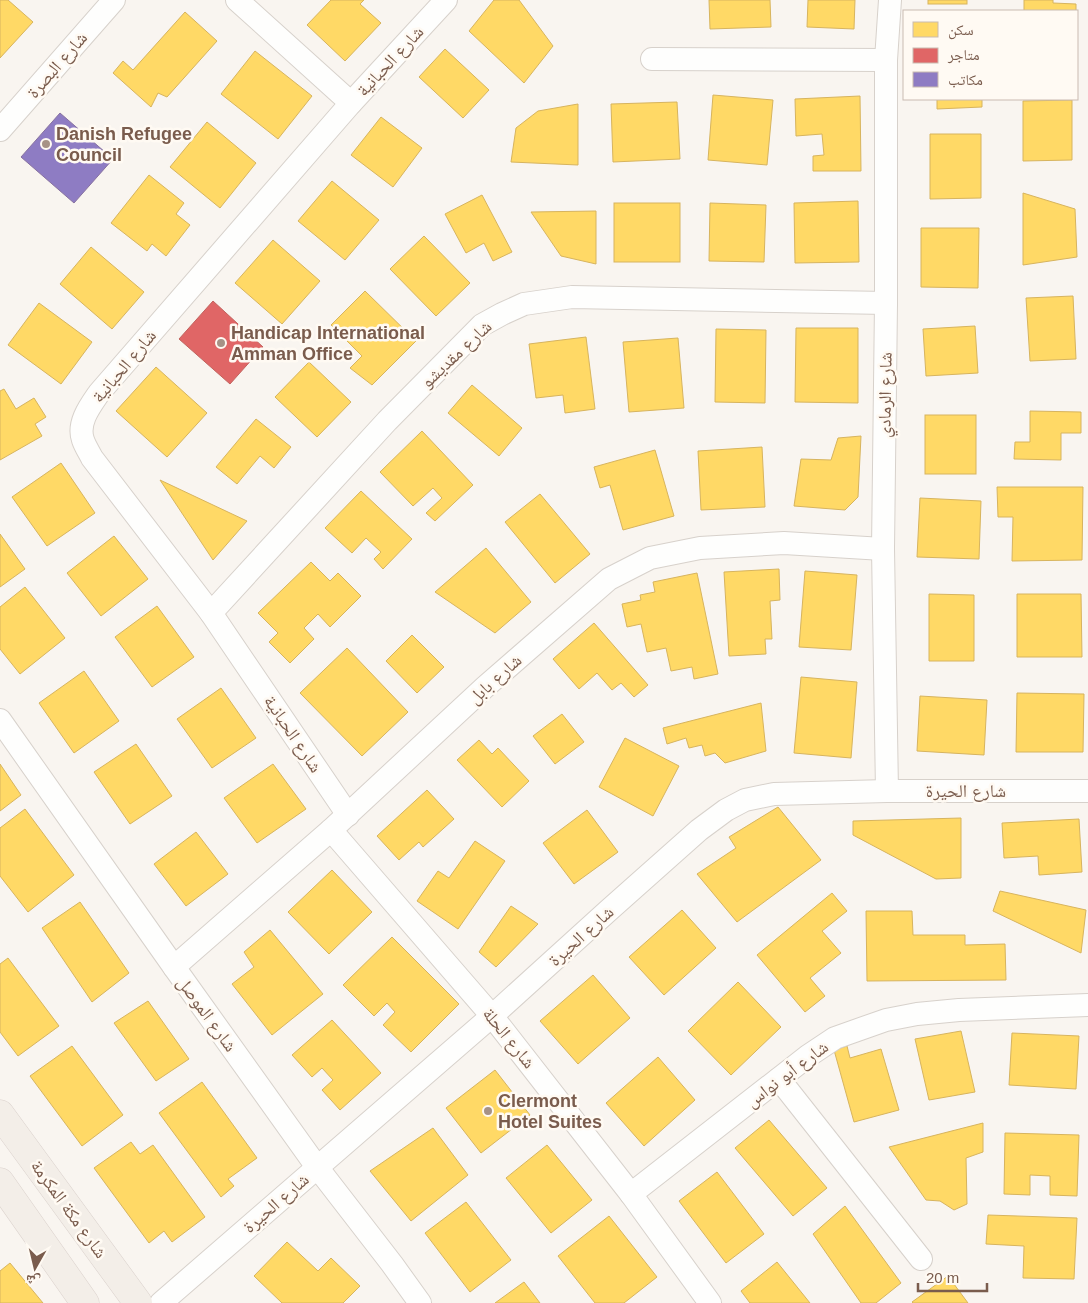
<svg xmlns="http://www.w3.org/2000/svg" width="1088" height="1303" font-family="Helvetica,'Noto Naskh Arabic',sans-serif">
	<style>
		.homes { fill: #ffd966; stroke: #d7b45e }
		.shops { fill: #e06666; stroke: #c1635e }
		.offices { fill: #8e7cc3; stroke: #8872a0 }
		.lines { fill: none; stroke-linecap: round; stroke-linejoin: round }
		.street-casing { stroke: #d7d1cb; stroke-width: 24 }
		.primary-casing { stroke: #dad1cc; stroke-width: 29 }
		.street { stroke: #fefefd; stroke-width: 22 }
		.primary { stroke: #f3eee8; stroke-width: 28 }
		.poi-dot { fill: #a69286; stroke: #fffaf3; stroke-width: 2 }
		.labels { text-anchor: middle; dominant-baseline: central; stroke-width: 5; stroke-linejoin: round; paint-order: stroke }
		.street-label { font-size: 18px; fill: #7a5c4d; stroke: #fffaf3 }
		.poi-label { font-size: 18px; font-weight: bold; fill: #7a5c4d; stroke: #fffaf3; text-anchor: start }
	</style>
	<rect width="100%" height="100%" fill="#f9f5f0"/>
	<!-- homes -->
	<g class="homes">
		<polygon points="0,0 8,0 33,22 0,58"/>
		<polygon points="331,0 364,0 360,4 381,23 345,61 307,25"/>
		<polygon points="494,0 519,0 553,46 524,83 469,31"/>
		<polygon points="709,0 770,0 771,27 710,29"/>
		<polygon points="808,0 855,0 854,29 807,27"/>
		<rect x="928" y="0" width="39" height="4"/>
		<polygon points="1024,0 1053,0 1053,3 1076,4 1076,11 1024,11"/>
		<polygon points="185,12 217,41 167,97 158,93 151,107 113,73 123,61 133,70"/>
		<polygon points="445,49 489,90 463,118 419,77"/>
		<polygon points="255,51 312,96 278,139 221,94"/>
		<polygon points="713,95 773,100 767,165 708,160"/>
		<polygon points="860,96 861,171 813,171 813,156 824,155 822,134 796,136 795,99"/>
		<polygon points="937,99 982,99 982,107 937,109"/>
		<polygon points="1072,100 1072,160 1023,161 1023,101"/>
		<polygon points="677,102 680,159 613,162 611,104"/>
		<polygon points="578,104 578,165 511,162 516,128 538,111"/>
		<polygon points="381,117 422,148 393,187 351,155"/>
		<polygon points="207,122 256,163 220,208 170,167"/>
		<polygon points="930,134 981,134 981,198 930,199"/>
		<polygon points="149,175 184,203 176,214 190,225 166,256 152,244 147,251 111,223"/>
		<polygon points="332,181 379,220 345,260 298,221"/>
		<polygon points="1023,193 1075,209 1077,257 1023,265"/>
		<polygon points="482,195 512,252 493,261 484,243 466,253 445,214"/>
		<polygon points="858,201 859,262 795,263 794,203"/>
		<rect x="614" y="203" width="66" height="59"/>
		<polygon points="710,203 766,205 764,262 709,261"/>
		<polygon points="596,211 596,264 561,256 531,212"/>
		<polygon points="921,228 979,228 978,288 921,287"/>
		<polygon points="424,236 470,283 436,316 390,269"/>
		<polygon points="273,240 320,281 282,324 235,283"/>
		<polygon points="91,247 144,292 112,329 60,284"/>
		<polygon points="365,291 416,341 372,385 350,368 362,356 331,325"/>
		<polygon points="1073,296 1076,359 1030,361 1026,298"/>
		<polygon points="39,303 92,342 61,384 8,345"/>
		<polygon points="975,326 978,373 926,376 923,329"/>
		<polygon points="796,328 858,328 858,403 795,402"/>
		<polygon points="716,329 766,330 765,403 715,402"/>
		<polygon points="586,337 595,409 565,413 563,395 536,398 529,344"/>
		<polygon points="678,338 684,408 629,412 623,342"/>
		<polygon points="309,362 351,402 317,437 275,397"/>
		<polygon points="156,367 207,413 167,457 116,411"/>
		<polygon points="472,385 522,428 499,456 448,413"/>
		<polygon points="4,389 16,409 34,398 46,417 35,424 42,436 0,460 0,391"/>
		<polygon points="1030,411 1081,412 1081,433 1061,433 1061,460 1014,459 1015,442 1030,442"/>
		<rect x="925" y="415" width="51" height="59"/>
		<polygon points="256,419 291,447 274,468 260,456 237,484 216,467"/>
		<polygon points="422,431 473,485 435,521 426,513 442,498 433,488 413,506 380,472"/>
		<polygon points="861,436 858,497 845,510 794,506 801,459 831,460 838,438"/>
		<polygon points="762,447 765,507 701,510 698,451"/>
		<polygon points="655,450 674,516 623,530 610,485 600,488 594,467"/>
		<polygon points="61,463 95,513 47,546 12,497"/>
		<polygon points="160,480 247,521 213,560"/>
		<polygon points="997,487 1083,487 1082,560 1012,561 1013,517 998,517"/>
		<polygon points="361,491 412,539 383,569 374,559 381,552 366,538 352,553 325,528"/>
		<polygon points="540,494 590,554 555,583 505,522"/>
		<polygon points="920,498 981,501 979,559 917,557"/>
		<polygon points="0,534 25,569 0,587"/>
		<polygon points="114,536 148,579 101,616 67,573"/>
		<polygon points="486,548 531,602 495,633 435,592"/>
		<polygon points="311,562 330,581 338,573 361,596 330,627 318,614 304,628 314,639 290,663 269,642 278,633 258,613"/>
		<polygon points="779,569 780,600 770,601 772,639 765,639 766,654 729,656 724,572"/>
		<polygon points="805,571 857,575 851,650 799,647"/>
		<polygon points="697,573 718,674 694,679 692,667 671,671 666,648 647,652 641,624 627,627 622,604 641,600 640,595 655,592 653,582"/>
		<polygon points="25,587 65,638 20,674 0,649 0,607"/>
		<polygon points="929,594 974,595 974,661 929,661"/>
		<polygon points="1017,594 1081,594 1082,657 1017,657"/>
		<polygon points="157,606 194,657 152,687 115,637"/>
		<polygon points="594,623 648,685 634,697 621,683 612,690 597,673 579,689 553,659"/>
		<polygon points="412,635 444,667 417,693 386,661"/>
		<polygon points="347,648 408,712 362,756 300,693"/>
		<polygon points="84,671 119,721 74,753 39,703"/>
		<polygon points="801,677 857,682 851,758 794,753"/>
		<polygon points="221,688 256,738 212,768 177,719"/>
		<polygon points="1017,693 1084,694 1083,752 1016,752"/>
		<polygon points="920,696 987,700 984,755 917,751"/>
		<polygon points="761,703 766,751 725,763 715,753 705,756 702,745 689,748 686,738 667,744 663,728"/>
		<polygon points="562,714 584,742 555,764 533,736"/>
		<polygon points="625,738 679,766 653,816 599,787"/>
		<polygon points="479,740 492,754 498,748 529,781 502,807 457,760"/>
		<polygon points="136,744 172,796 130,824 94,772"/>
		<polygon points="0,764 21,795 0,811"/>
		<polygon points="273,764 306,809 257,843 224,798"/>
		<polygon points="427,790 454,819 423,847 419,842 399,860 377,836"/>
		<polygon points="778,807 821,860 737,922 697,874 736,848 729,837"/>
		<polygon points="25,809 74,875 28,912 0,876 0,828"/>
		<polygon points="587,810 618,852 574,884 543,843"/>
		<polygon points="961,818 961,878 936,879 853,835 853,821"/>
		<polygon points="1079,819 1082,872 1039,875 1038,856 1004,858 1002,823"/>
		<polygon points="196,832 228,874 186,906 154,864"/>
		<polygon points="475,841 505,861 458,929 417,901 438,871 449,878"/>
		<polygon points="332,870 372,912 329,954 288,912"/>
		<polygon points="1000,891 1086,910 1081,953 993,911"/>
		<polygon points="832,893 847,911 822,931 841,953 810,978 825,996 805,1012 757,955"/>
		<polygon points="80,902 129,973 92,1002 42,928"/>
		<polygon points="511,906 538,924 496,967 479,952"/>
		<polygon points="682,910 716,948 664,995 629,957"/>
		<polygon points="866,911 912,911 913,935 965,935 965,945 1005,944 1006,980 867,981"/>
		<polygon points="270,930 323,994 272,1035 232,984 254,967 244,952"/>
		<polygon points="392,937 459,1004 411,1052 383,1025 395,1012 387,1003 374,1016 343,985"/>
		<polygon points="8,958 59,1026 18,1056 0,1032 0,964"/>
		<polygon points="593,975 630,1018 578,1064 540,1021"/>
		<polygon points="738,982 781,1027 731,1075 688,1031"/>
		<polygon points="148,1001 189,1059 156,1081 114,1023"/>
		<polygon points="332,1020 381,1073 340,1110 322,1090 333,1080 322,1068 312,1077 292,1055"/>
		<polygon points="961,1031 975,1092 929,1100 915,1039"/>
		<polygon points="1012,1033 1079,1036 1076,1089 1009,1085"/>
		<polygon points="72,1046 123,1115 82,1146 30,1076"/>
		<polygon points="847,1046 850,1058 881,1049 899,1110 854,1122 834,1050"/>
		<polygon points="658,1057 695,1100 644,1146 606,1103"/>
		<polygon points="495,1070 530,1115 481,1153 446,1108"/>
		<polygon points="202,1082 257,1158 228,1179 234,1186 221,1197 159,1113"/>
		<polygon points="769,1120 827,1188 793,1216 735,1148"/>
		<polygon points="983,1123 983,1152 966,1158 967,1204 954,1210 940,1201 926,1200 889,1147"/>
		<polygon points="433,1128 468,1175 411,1221 370,1171"/>
		<polygon points="1005,1133 1079,1135 1077,1196 1050,1195 1050,1176 1030,1175 1030,1195 1004,1194"/>
		<polygon points="131,1142 140,1154 153,1145 205,1217 172,1242 164,1231 149,1243 94,1168"/>
		<polygon points="547,1145 592,1200 551,1233 506,1178"/>
		<polygon points="717,1172 764,1234 726,1263 679,1201"/>
		<polygon points="466,1202 511,1260 470,1292 425,1233"/>
		<polygon points="845,1206 901,1283 876,1303 861,1303 813,1234"/>
		<polygon points="988,1215 1077,1218 1074,1279 1023,1278 1024,1246 986,1244"/>
		<polygon points="609,1216 657,1277 624,1303 595,1303 558,1256"/>
		<polygon points="287,1242 318,1271 331,1258 360,1286 343,1303 282,1303 254,1276"/>
		<polygon points="777,1262 810,1303 750,1303 741,1291"/>
		<polygon points="10,1263 43,1303 0,1303 0,1271"/>
		<polygon points="948,1276 968,1303 913,1303 912,1302"/>
		<polygon points="524,1282 540,1303 495,1303"/>
	</g>
	<!-- shops -->
	<polygon class="shops" points="213,301 263,347 230,384 179,339"/>
	<!-- offices -->
	<polygon class="offices" points="60,113 113,159 74,203 21,157"/>
	<g class="lines">
		<!-- street casing -->
		<g class="street-casing">
			<g id="street">
				<polyline points="237,0 351,103"/>
				<polyline points="652,59 886,60"/>
				<polyline points="0,130 114,0"/>
				<polyline points="211,613 387,421 482,325 502,314 524,304 572,297 886,303"/>
				<polyline points="0,720 174,967 317,1167 392,1264 420,1303"/>
				<polyline points="887,791 883,549 886,303 886,60 890,0"/>
				<path d="M 348,815 L 211,613 L 92,458 C 89,452 85,446 83,440 C 77,423 90,406 99,393 L 351,103 L 446,0"/>
				<polyline points="331,830 492,1016 631,1194 710,1303"/>
				<polyline points="174,967 331,830 485,687 609,579 650,558 700,548 784,543 883,549"/>
				<polyline points="779,1079 921,1259"/>
				<polyline points="631,1194 808,1056 835,1038 886,1020 917,1014 959,1010 1088,1005"/>
				<polyline points="161,1303 492,1016 609,910 699,830 726,810 745,800 774,794 887,791 1088,791"/>
			</g>
		</g>
		<!-- primary casing -->
		<g class="primary-casing">
			<g id="primary">
				<polyline points="0,1114 138,1303"/>
				<polyline points="0,1182 85,1303"/>
			</g>
		</g>
		<!-- street -->
		<use href="#street" class="street"/>
		<!-- primary -->
		<use href="#primary" class="primary"/>
	</g>
	<!-- markers -->
	<g class="poi-dot">
		<circle cx="46" cy="144" r="5"/>
		<circle cx="221" cy="343" r="5"/>
		<circle cx="488" cy="1111" r="5"/>
	</g>
	<g class="labels">
		<!-- street labels -->
		<g class="street-label">
			<text transform="translate(390 61) rotate(-47)">شارع الحبانية</text>
			<text transform="translate(57 65) rotate(-49)">شارع البصرة</text>
			<text transform="translate(456 354) rotate(-43)">شارع مقديشو</text>
			<text transform="translate(124 366) rotate(-50)">شارع الحبانية</text>
			<text transform="translate(885 395) rotate(-89)">شارع الرمادي</text>
			<text transform="translate(495 679) rotate(-42)">شارع بابل</text>
			<text transform="translate(293 734) rotate(56)">شارع الحبانية</text>
			<text x="966" y="791">شارع الحيرة</text>
			<text transform="translate(581 936) rotate(-42)">شارع الحيرة</text>
			<text transform="translate(207 1014) rotate(54)">شارع الموصل</text>
			<text transform="translate(509 1038) rotate(51)">شارع الحلة</text>
			<text transform="translate(787 1074) rotate(-37)">شارع أبو نواس</text>
			<text transform="translate(276 1203) rotate(-41)">شارع الحيرة</text>
			<text transform="translate(69 1209) rotate(54)">شارع مكة المكرمة</text>
		</g>
		<!-- poi labels -->
		<g class="poi-label">
			<text x="56" y="134">Danish Refugee<tspan x="56" dy="21">Council</tspan></text>
			<text x="231" y="333">Handicap International<tspan x="231" dy="21">Amman Office</tspan></text>
			<text x="498" y="1101">Clermont<tspan x="498" dy="21">Hotel Suites</tspan></text>
		</g>
	</g>
	<!-- legend -->
	<rect x="903" y="10" width="175" height="90" fill="#fffaf3" stroke="#cabbb1"/>
	<rect x="913" y="22" width="25" height="15" fill="#ffd966" stroke="#cabbb1"/>
	<text x="948" y="35" font-size="15" fill="#7a5c4d">سكن</text>
	<rect x="913" y="48" width="25" height="15" fill="#e06666" stroke="#cabbb1"/>
	<text x="948" y="60" font-size="15" fill="#7a5c4d">متاجر</text>
	<rect x="913" y="72" width="25" height="15" fill="#8e7cc3" stroke="#cabbb1"/>
	<text x="948" y="85" font-size="15" fill="#7a5c4d">مكاتب</text>
	<!-- north arrow -->
	<g transform="translate(35 1268) rotate(188)" stroke="#fffaf3" stroke-width="4" paint-order="stroke">
	<path d="M0-4L9 19L0 12L-9 19Z" fill="#7a5c4d"/>
	<text y="-8" font-size="14" font-weight="bold" text-anchor="middle" fill="#7a5c4d">ش</text>
	</g>
	<!-- scale -->
	<path d="M918 1283v8h69v-8" fill="none" stroke="#7a5c4d" stroke-width="2.5"/>
	<text x="926" y="1283" font-size="15" fill="#7a5c4d" stroke="#fffaf3" stroke-width="4" paint-order="stroke">20 m</text>
</svg>
